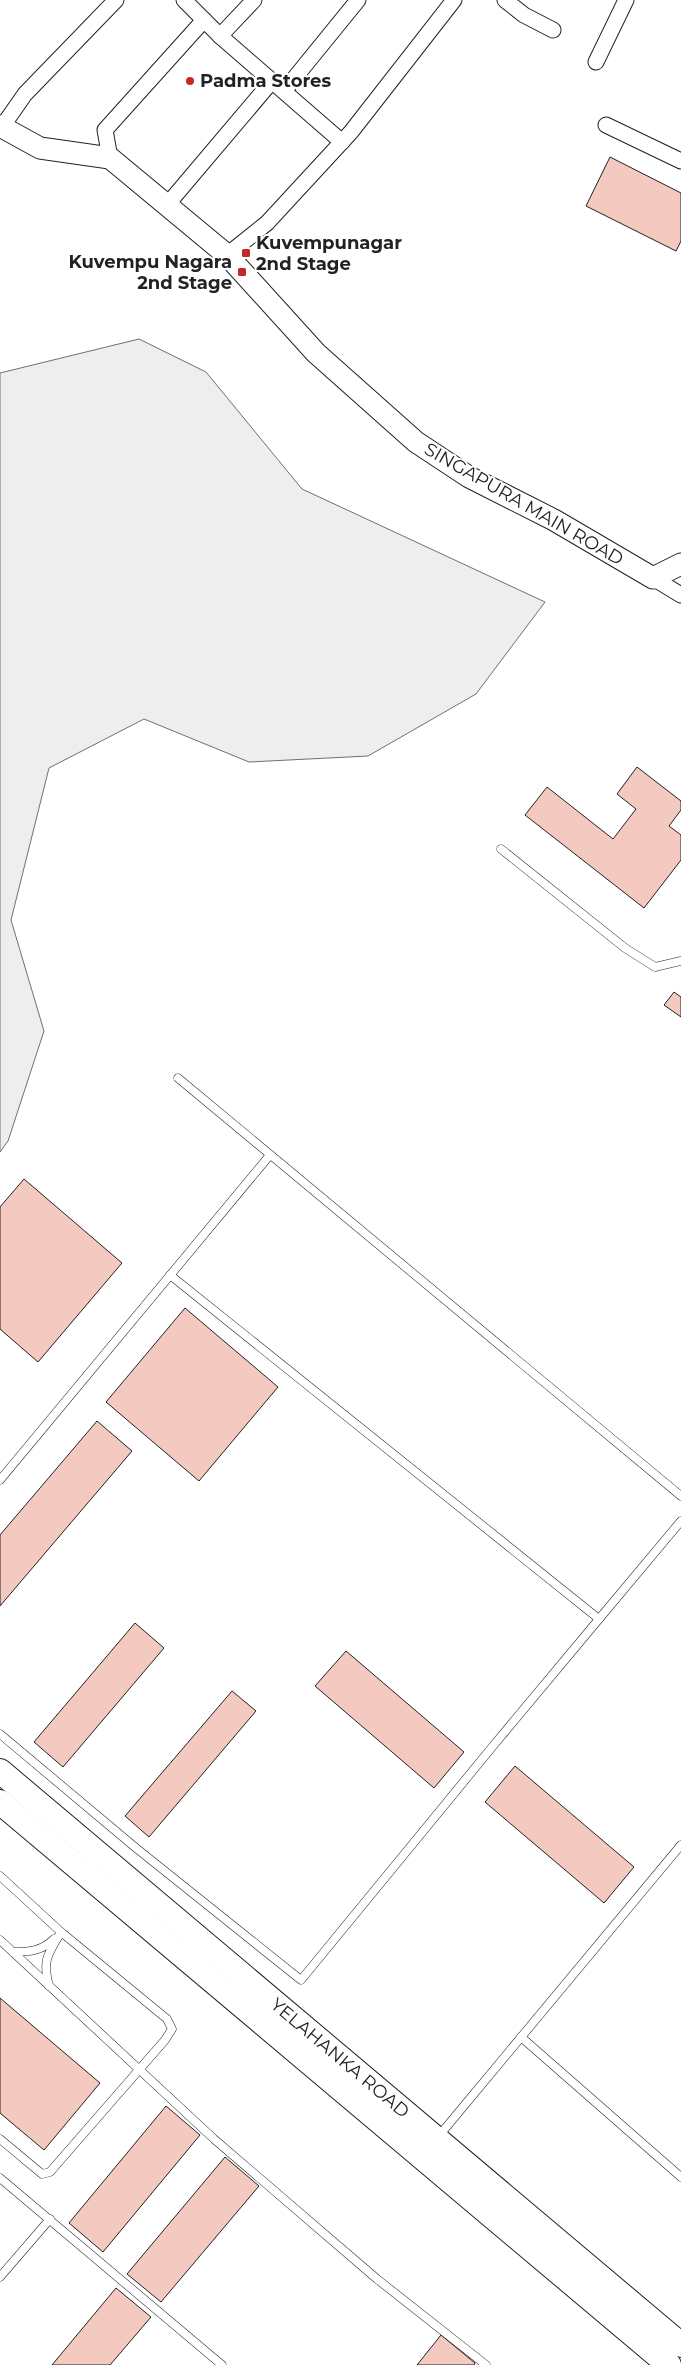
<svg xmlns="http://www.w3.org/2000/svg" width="681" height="2365" font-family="Montserrat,sans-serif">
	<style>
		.green { fill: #eee; stroke: #6f6f6f }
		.building { fill: #f3c9c0; stroke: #222 }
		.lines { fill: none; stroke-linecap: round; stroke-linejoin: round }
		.lane-casing { stroke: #222; stroke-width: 9 }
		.street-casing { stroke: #222; stroke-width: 17 }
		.secondary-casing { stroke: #222; stroke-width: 23 }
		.primary-casing { stroke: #222; stroke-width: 26 }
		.lane { stroke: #fff; stroke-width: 8 }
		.street { stroke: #fff; stroke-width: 15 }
		.secondary { stroke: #fff; stroke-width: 21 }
		.primary { stroke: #fff; stroke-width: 24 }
		.poi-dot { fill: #c62828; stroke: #fff; stroke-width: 2 }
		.labels { text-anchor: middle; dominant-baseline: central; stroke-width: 4; stroke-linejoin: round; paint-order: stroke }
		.poi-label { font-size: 18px; font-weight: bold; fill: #222; stroke: #fff; text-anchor: start }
		.street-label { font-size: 18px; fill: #222; stroke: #fff }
	</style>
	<rect width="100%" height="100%" fill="#fff"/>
	<!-- green -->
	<polygon class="green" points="139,339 206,372 302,489 545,602 476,694 368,756 249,762 144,719 49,768 11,920 44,1031 8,1141 0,1152 0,373"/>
	<!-- building -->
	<g class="building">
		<polygon points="610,157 681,193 681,241 676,251 586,206"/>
		<polygon points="637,767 681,801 681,810 669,826 681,835 681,860 644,908 525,815 547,787 613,839 636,809 617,794"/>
		<polygon points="674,992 681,997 681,1017 664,1005"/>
		<polygon points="24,1179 122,1263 38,1362 0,1329 0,1207"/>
		<polygon points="185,1308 278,1387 199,1481 106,1402"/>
		<polygon points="97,1421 132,1451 0,1606 0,1535"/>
		<polygon points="135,1623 164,1648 63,1767 34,1742"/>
		<polygon points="346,1651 464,1752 434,1788 315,1686"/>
		<polygon points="232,1691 256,1711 149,1837 125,1816"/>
		<polygon points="515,1766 634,1867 604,1903 485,1802"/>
		<polygon points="0,1998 100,2083 44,2150 0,2113"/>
		<polygon points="166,2106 200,2135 103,2252 69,2223"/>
		<polygon points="225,2157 259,2186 161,2302 127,2274"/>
		<polygon points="116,2288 151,2317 110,2365 52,2365"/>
		<polygon points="441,2335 475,2363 474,2365 417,2365"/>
	</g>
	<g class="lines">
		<!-- lane casing -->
		<g class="lane-casing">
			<g id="lane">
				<polyline points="501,849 625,948 655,967 681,961"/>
				<polyline points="178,1078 681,1496"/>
				<polyline points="0,1480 270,1155"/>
				<polyline points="599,1619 681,1521"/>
				<polyline points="0,1734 136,1848 301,1980 493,1746 599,1619 170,1275"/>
				<polyline points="0,1876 61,1932 167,2019 172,2029 165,2040 50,2172 42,2174 0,2139"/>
				<polyline points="0,1940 214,2139 377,2279 486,2365"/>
				<path d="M 13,1952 C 29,1952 42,1951 54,1939"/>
				<path d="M 49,1986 C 42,1960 48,1954 61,1932"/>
				<polyline points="521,2037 681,2177"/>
				<polyline points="438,2137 681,1845"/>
				<polyline points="0,2178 222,2365"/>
				<polyline points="0,2277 50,2219"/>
			</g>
		</g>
		<!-- street casing -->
		<g class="street-casing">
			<g id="street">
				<polyline points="184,0 220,36 342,142"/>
				<polyline points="505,0 524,15 553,30"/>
				<polyline points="220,36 254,0"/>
				<polyline points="596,62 626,0"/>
				<polyline points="284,91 358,0"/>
				<polyline points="606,125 681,161"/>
				<polyline points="2,127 25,94 116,0"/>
				<polyline points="110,158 105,130 204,20"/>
				<polyline points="167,205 272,81"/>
				<polyline points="227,255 267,223 351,132 454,0"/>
				<polyline points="653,578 681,595"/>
			</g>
		</g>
		<!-- secondary casing -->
		<g class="secondary-casing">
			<polyline id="secondary" points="0,126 40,148 110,158 227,255 316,353 416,442 469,477 554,520 653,578 681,564"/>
		</g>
		<!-- primary casing -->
		<g class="primary-casing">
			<g id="primary">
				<polyline points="0,1771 681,2345"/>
				<polyline points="0,1802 669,2365"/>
			</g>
		</g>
		<!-- lane -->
		<use href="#lane" class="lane"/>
		<!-- street -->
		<use href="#street" class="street"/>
		<!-- secondary -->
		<use href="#secondary" class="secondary"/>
		<!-- primary -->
		<use href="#primary" class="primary"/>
	</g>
	<!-- markers -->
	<g class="poi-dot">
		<circle cx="190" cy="81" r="5"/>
		<rect x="241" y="248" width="10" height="10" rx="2.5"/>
		<rect x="237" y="267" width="10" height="10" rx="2.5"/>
	</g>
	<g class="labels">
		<!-- poi labels -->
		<g class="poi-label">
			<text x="200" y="81">Padma Stores</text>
			<text x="256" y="243">Kuvempunagar<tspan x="256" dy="21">2nd Stage</tspan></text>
			<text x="232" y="262" text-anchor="end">Kuvempu Nagara<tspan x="232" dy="21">2nd Stage</tspan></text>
		</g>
		<!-- street labels -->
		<g class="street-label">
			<text transform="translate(524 504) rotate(30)">SINGAPURA MAIN ROAD</text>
			<text transform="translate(340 2058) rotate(40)">YELAHANKA ROAD</text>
		</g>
	</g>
</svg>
